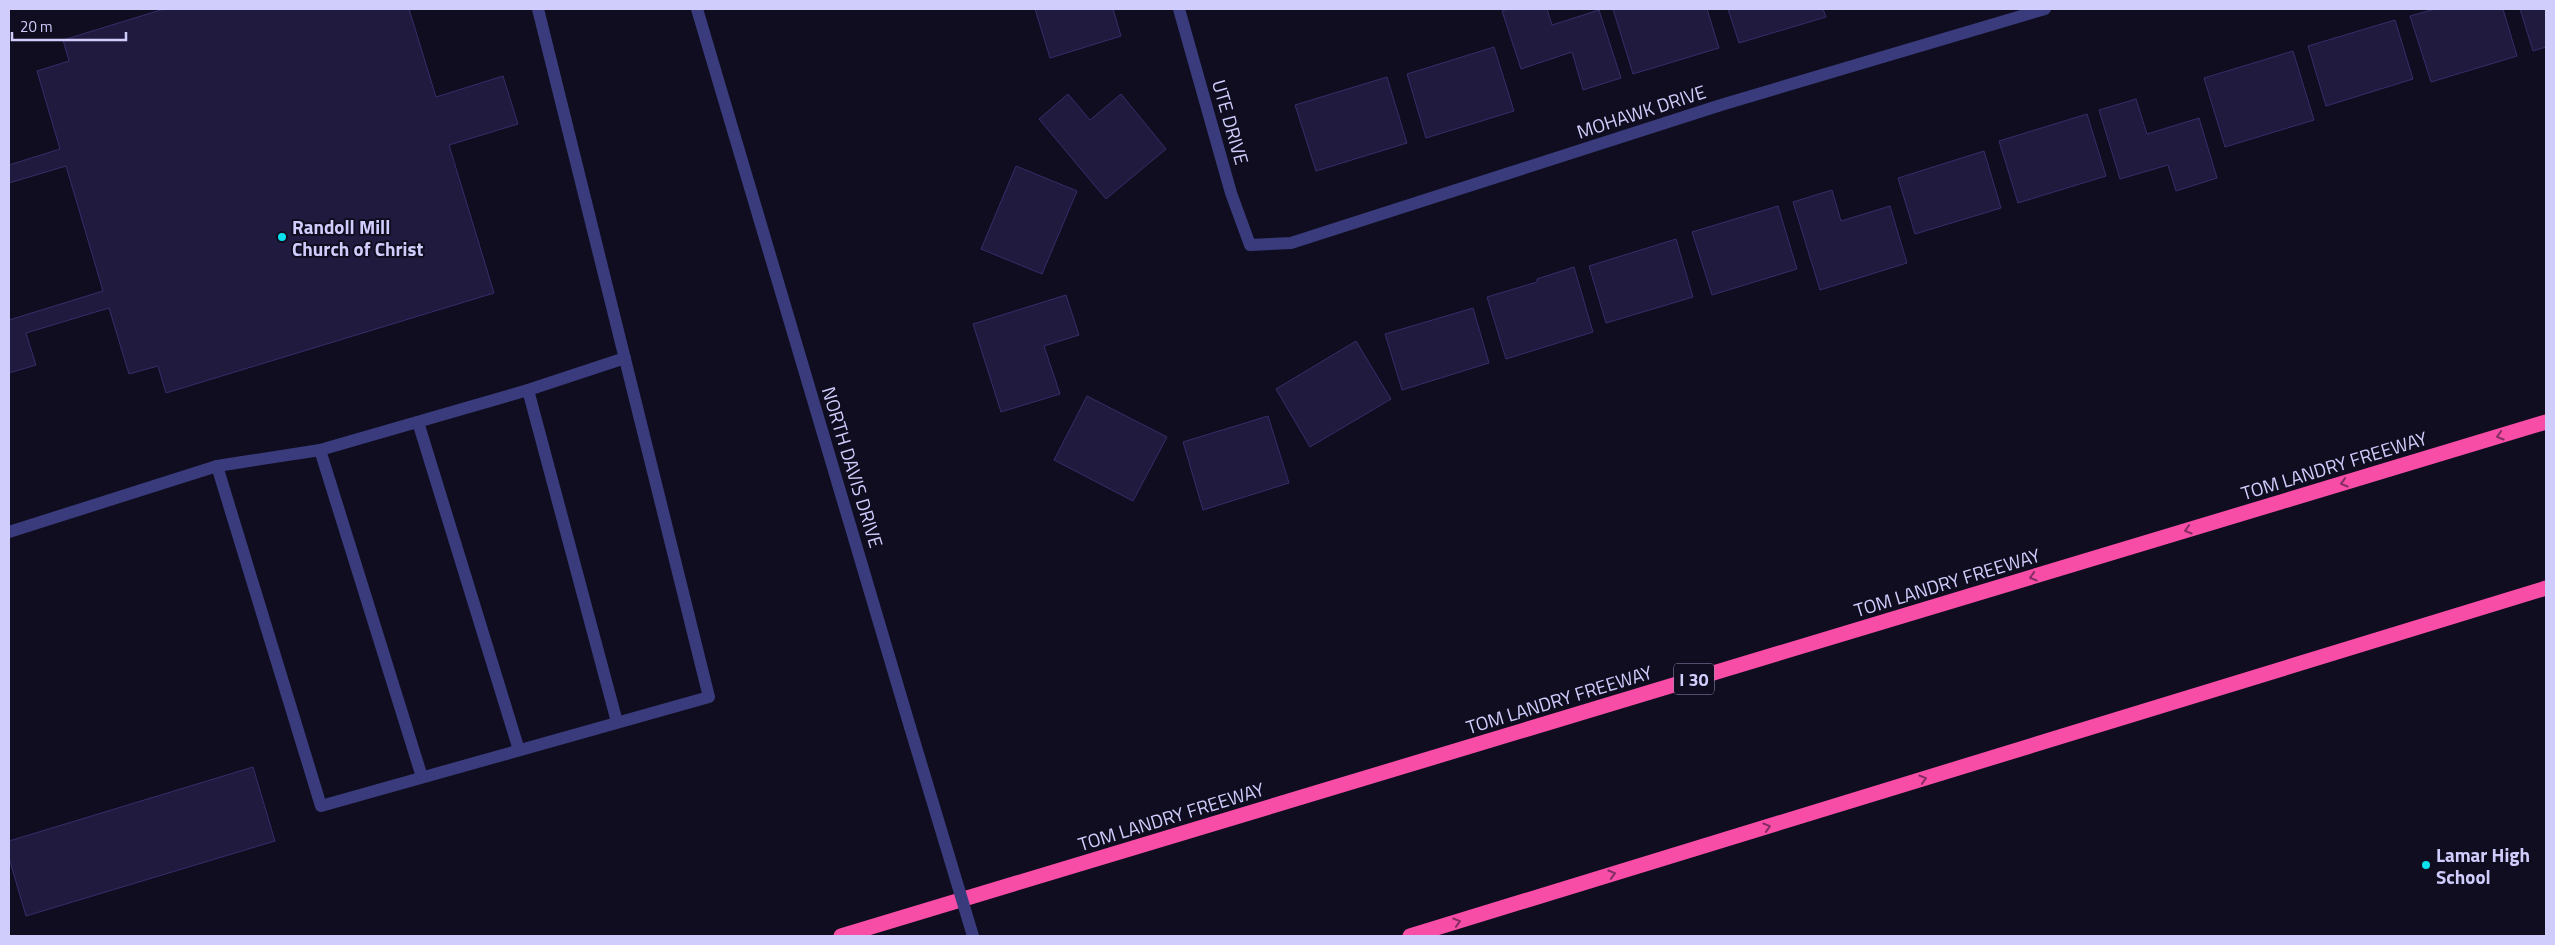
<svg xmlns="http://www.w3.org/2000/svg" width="2555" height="945" font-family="'Titillium Web',sans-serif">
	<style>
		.building { fill: #201a3f; stroke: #362d6a }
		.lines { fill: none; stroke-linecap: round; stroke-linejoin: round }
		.minor { stroke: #3a3b7c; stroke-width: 12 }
		.highway { stroke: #f84da7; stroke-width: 15 }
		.minor-bridge { stroke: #3a3b7c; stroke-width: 12 }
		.oneway { stroke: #842d63 }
		.poi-dot { fill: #09e2ee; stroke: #0f0d1f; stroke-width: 2 }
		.labels { text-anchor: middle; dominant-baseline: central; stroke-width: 4; stroke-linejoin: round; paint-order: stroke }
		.shield { fill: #0f0d1f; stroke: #9693ba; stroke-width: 1 }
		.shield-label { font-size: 18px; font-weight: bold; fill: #d0cdfd }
		.street-label { font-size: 19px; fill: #d0cdfd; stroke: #0f0d1f }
		.poi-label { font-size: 19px; font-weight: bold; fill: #d0cdfd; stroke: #0f0d1f; text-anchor: start }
	</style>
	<rect width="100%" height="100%" fill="#0f0d1f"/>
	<!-- building -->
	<g class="building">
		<polygon points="164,9 409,9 436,97 503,76 518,124 449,145 494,293 166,393 158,366 129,374 109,308 26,333 36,365 9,373 9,320 103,291 66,166 9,183 9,165 60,149 37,71 69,61 63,40"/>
		<polygon points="1035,9 1113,9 1121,36 1050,58"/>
		<polygon points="1508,9 1547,9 1552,25 1599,10 1621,78 1583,90 1572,52 1521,69 1502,11"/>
		<polygon points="1613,9 1707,9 1719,48 1633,74"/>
		<polygon points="1728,9 1823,9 1826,17 1739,43"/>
		<polygon points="2435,9 2503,9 2517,56 2431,82 2410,16"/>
		<polygon points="2520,9 2546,9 2546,47 2533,51"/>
		<polygon points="2395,20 2413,79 2326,106 2308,46"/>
		<polygon points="1494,47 1514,111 1426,138 1407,74"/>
		<polygon points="2293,51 2314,120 2225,147 2204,78"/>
		<polygon points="1387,77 1407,143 1316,171 1295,105"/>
		<polygon points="1068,94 1090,120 1121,94 1166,149 1106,199 1039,119"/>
		<polygon points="2136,99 2147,134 2199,118 2217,178 2176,191 2168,165 2120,179 2099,110"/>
		<polygon points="2087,114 2106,176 2018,203 1999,141"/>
		<polygon points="1984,151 2001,208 1915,234 1898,178"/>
		<polygon points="1016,166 1077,191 1042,274 981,249"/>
		<polygon points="1832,190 1841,221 1890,206 1907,263 1820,290 1793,202"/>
		<polygon points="1778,206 1797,269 1712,295 1692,232"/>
		<polygon points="1676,239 1693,297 1606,323 1589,266"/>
		<polygon points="1574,267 1593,332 1506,359 1487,297 1537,282 1537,279"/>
		<polygon points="1066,295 1079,335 1044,346 1060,394 1001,412 973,324"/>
		<polygon points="1473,308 1489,363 1402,390 1385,334"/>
		<polygon points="1356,341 1391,399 1310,447 1276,389"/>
		<polygon points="1087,396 1167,437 1133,501 1054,460"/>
		<polygon points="1268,416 1289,483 1203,510 1183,442"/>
		<polygon points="253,767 275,841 26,916 9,858 9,841"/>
	</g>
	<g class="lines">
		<!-- minor -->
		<g class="minor">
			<polyline points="697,9 910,727"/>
			<polyline points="1179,9 1231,193 1250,245 1291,243 1721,105 2045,9"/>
			<polyline points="528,390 625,358"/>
			<polyline points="418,422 519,750"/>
			<polyline points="217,466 320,450"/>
			<polyline points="9,532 217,466 321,806 709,697 538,9"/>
			<polyline points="422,777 320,450 528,390 617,722"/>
		</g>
		<!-- highway -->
		<g class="highway">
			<polyline points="841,936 2546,422"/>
			<polyline points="1410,936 2546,588"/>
		</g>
		<!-- minor-bridge -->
		<polyline class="minor-bridge" points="910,727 973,936"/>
	</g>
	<!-- one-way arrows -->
	<defs><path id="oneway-chevron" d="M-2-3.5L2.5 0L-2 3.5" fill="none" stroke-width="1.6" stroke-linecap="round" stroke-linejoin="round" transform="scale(1.25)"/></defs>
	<g class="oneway">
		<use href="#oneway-chevron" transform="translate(2500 436) rotate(163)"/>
		<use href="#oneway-chevron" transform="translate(2344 483) rotate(163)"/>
		<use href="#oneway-chevron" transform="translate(2188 530) rotate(163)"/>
		<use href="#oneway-chevron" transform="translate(2033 577) rotate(163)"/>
		<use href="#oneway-chevron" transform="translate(1923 779) rotate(-17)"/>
		<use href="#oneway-chevron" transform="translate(1767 827) rotate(-17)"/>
		<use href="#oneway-chevron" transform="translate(1612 874) rotate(-17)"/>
		<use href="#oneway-chevron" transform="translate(1457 922) rotate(-17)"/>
	</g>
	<!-- markers -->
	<g class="poi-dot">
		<circle cx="282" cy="237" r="5"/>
		<circle cx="2426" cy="865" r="5"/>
	</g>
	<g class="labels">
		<!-- shield labels -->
		<rect class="shield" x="1674" y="663.5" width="40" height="31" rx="4"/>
		<g class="shield-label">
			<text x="1694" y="679">I 30</text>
		</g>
		<!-- street labels -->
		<g class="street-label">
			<text transform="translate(1641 111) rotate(-18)">MOHAWK DRIVE</text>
			<text transform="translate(1231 122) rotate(74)">UTE DRIVE</text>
			<text transform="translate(2334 465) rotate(-17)">TOM LANDRY FREEWAY</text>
			<text transform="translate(853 467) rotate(73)">NORTH DAVIS DRIVE</text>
			<text transform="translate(1947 582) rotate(-17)">TOM LANDRY FREEWAY</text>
			<text transform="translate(1559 699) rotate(-17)">TOM LANDRY FREEWAY</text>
			<text transform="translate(1171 816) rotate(-17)">TOM LANDRY FREEWAY</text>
		</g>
		<!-- poi labels -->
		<g class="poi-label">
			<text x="292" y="226">Randoll Mill<tspan x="292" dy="22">Church of Christ</tspan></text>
			<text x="2436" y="854">Lamar High<tspan x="2436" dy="22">School</tspan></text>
		</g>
	</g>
	<!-- border -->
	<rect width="2555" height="945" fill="none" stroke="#d0cdfd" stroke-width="20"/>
	<!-- scale -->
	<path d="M12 32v8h114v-8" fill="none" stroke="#d0cdfd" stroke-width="2.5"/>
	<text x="20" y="32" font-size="15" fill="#d0cdfd" stroke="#0f0d1f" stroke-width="4" paint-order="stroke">20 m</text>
</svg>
